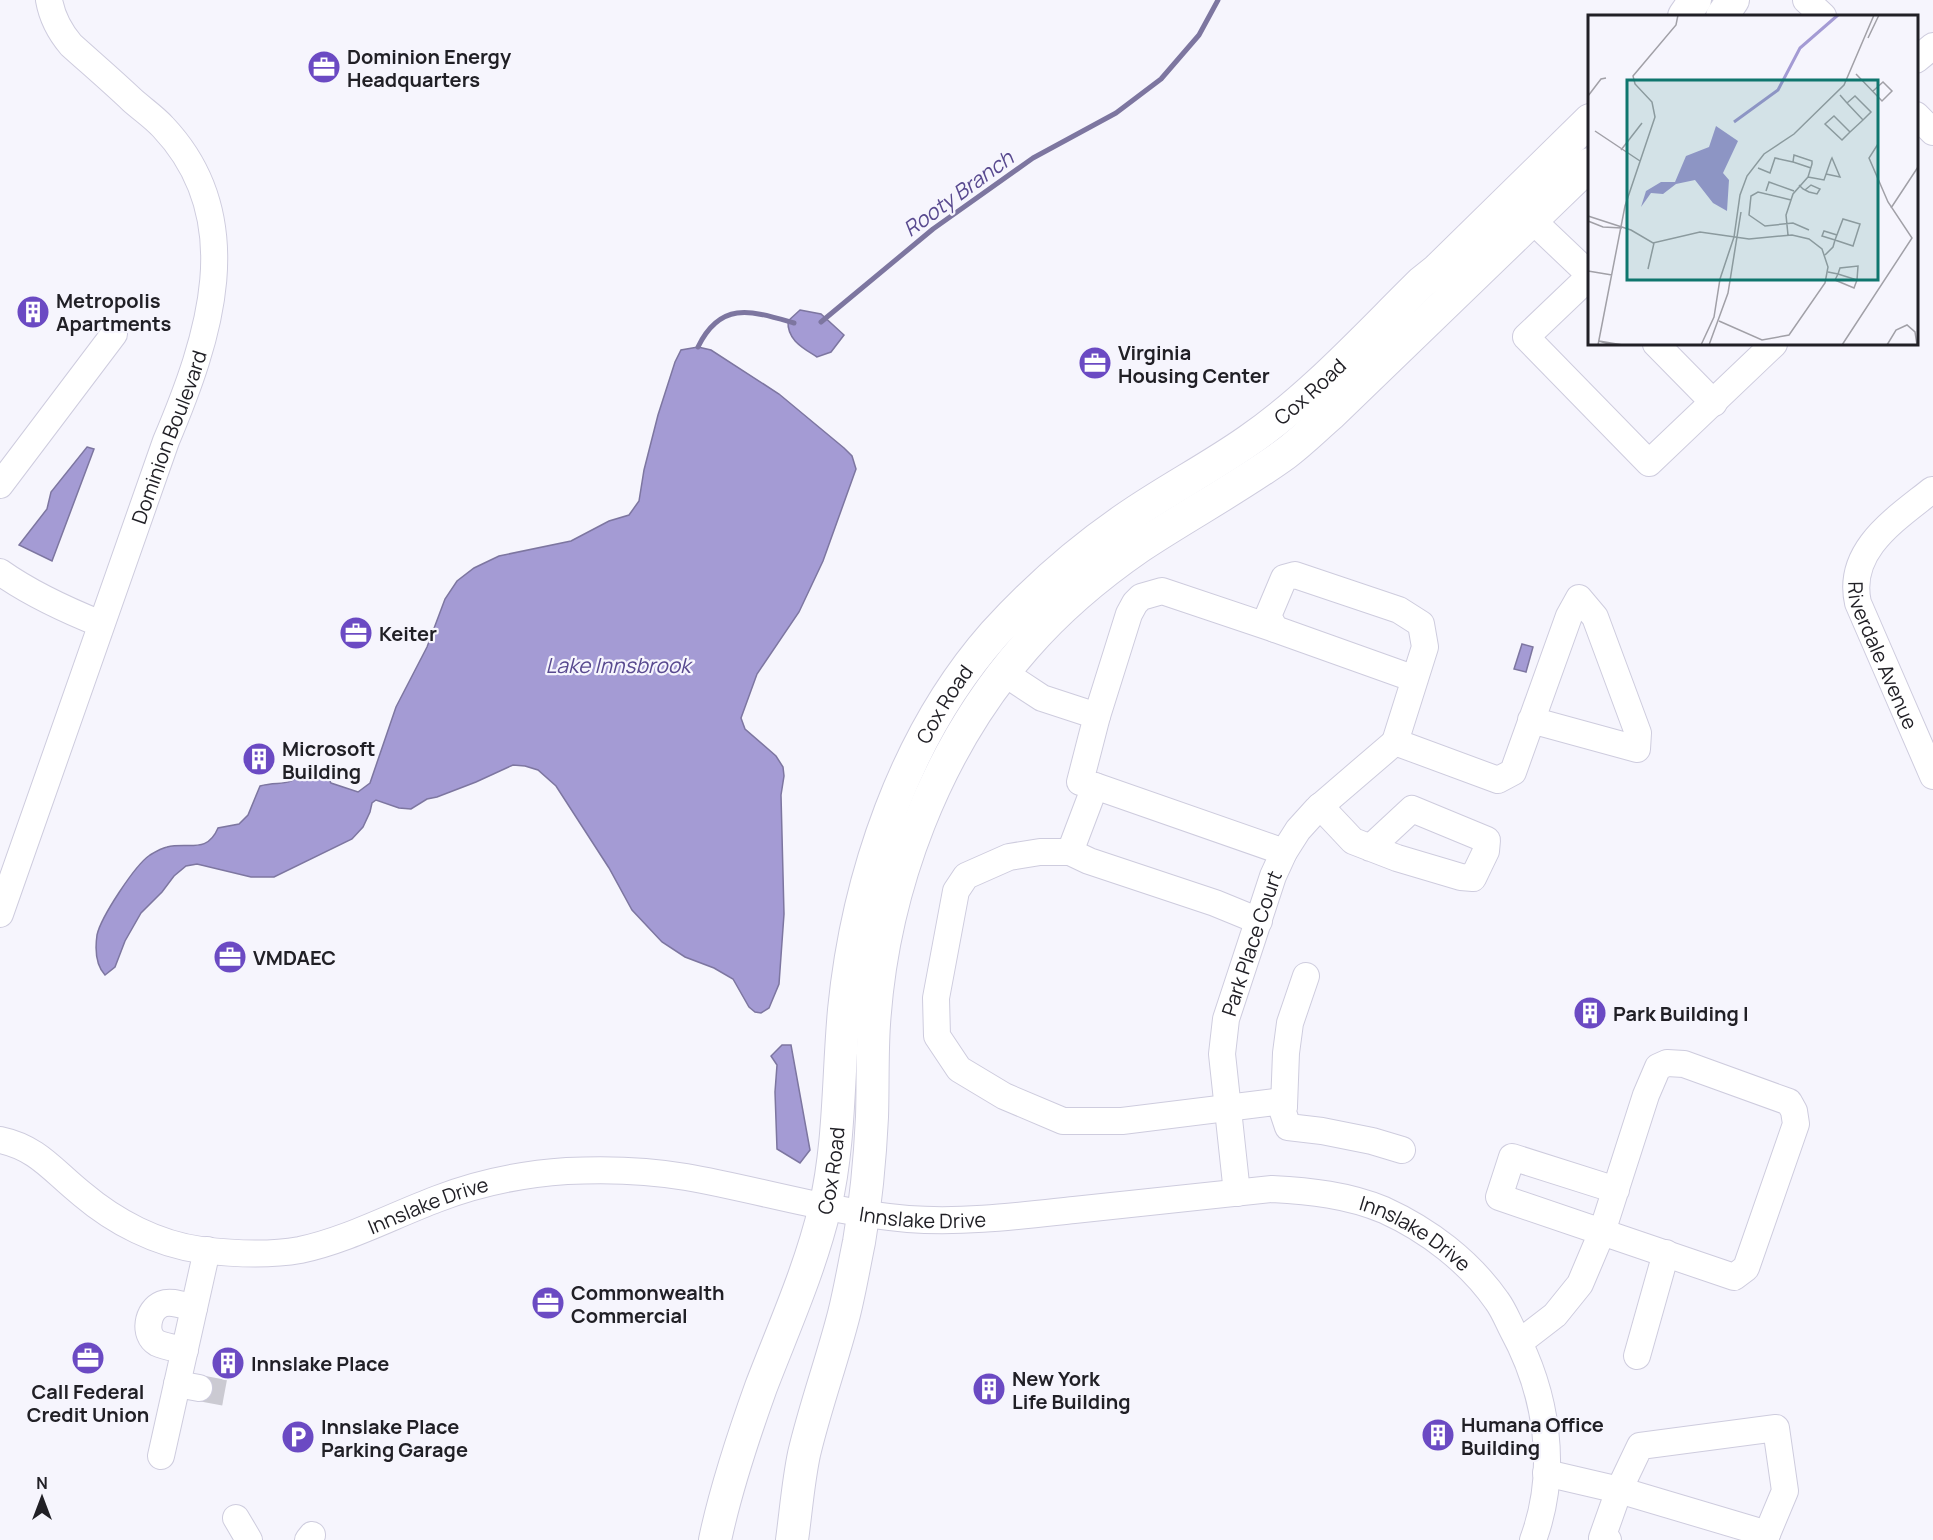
<svg xmlns="http://www.w3.org/2000/svg" width="1933" height="1540" font-family="Manrope,sans-serif">
	<style>
		.water { fill: #a49bd4; stroke: #7d76a0; stroke-width: 1.5 }
		.lines { fill: none; stroke-linecap: round; stroke-linejoin: round }
		.stream { stroke: #7d76a0; stroke-width: 5 }
		.minor-tunnel { stroke: #cbcad2; stroke-width: 26; stroke-dasharray: 26 13; stroke-linecap: butt }
		.minor-casing { stroke: #ceccde; stroke-width: 28 }
		.major-casing { stroke: #ceccde; stroke-width: 34 }
		.minor { stroke: #fff; stroke-width: 26 }
		.major { stroke: #fff; stroke-width: 32 }
		.labels { text-anchor: middle; dominant-baseline: central; stroke-width: 4.5; stroke-linejoin: round; paint-order: stroke }
		.poi-label { font-size: 20px; font-weight: bold; fill: #212026; stroke: #f6f5fd; text-anchor: start }
		.street-label { font-size: 20px; fill: #212026; stroke: #f6f5fd }
		.water-label { font-size: 21px; font-style: italic; fill: #58498f; stroke: #f6f5fd }
		.inset-river { fill: none; stroke: #a49bd4; stroke-width: 3 }
		.inset-road { fill: none; stroke: #a1a0a7; stroke-width: 1.5 }
		.view { fill: #0f766e; fill-opacity: 0.15; stroke: #0f766e; stroke-width: 3 }
		.inset-edge { fill: none; stroke: #212026; stroke-width: 3 }
	</style>
	<rect width="100%" height="100%" fill="#f6f5fd"/>
	<!-- water -->
	<g class="water">
		<path d="M 800,310 L 821,314 L 844,335 L 831,352 L 817,357 C 803,348 787,340 788,321 Z"/>
		<path d="M 698,347 L 711,350 L 779,394 L 844,448 L 852,456 L 856,469 L 823,561 L 799,612 L 757,674 L 741,718 L 745,729 L 776,756 L 783,767 L 784,776 L 781,795 L 784,914 L 779,984 L 769,1008 L 761,1013 L 755,1012 L 749,1007 L 733,979 L 714,968 L 685,957 L 662,942 L 632,910 L 609,868 L 556,786 L 538,770 L 525,766 L 513,765 L 476,782 L 437,797 L 427,799 L 411,809 L 399,808 L 376,800 L 372,803 L 370,812 L 363,827 L 352,839 L 274,877 L 251,877 L 197,864 L 186,866 L 174,876 L 162,892 L 141,913 L 125,941 L 115,967 L 105,975 C 95,964 95,949 97,935 C 101,917 135,865 150,855 C 155,852 162,848 167,847 C 189,842 207,854 218,828 L 239,824 L 248,815 L 260,786 C 280,780 287,789 305,771 L 326,775 L 331,783 L 358,792 L 370,783 L 396,707 L 427,647 L 445,599 L 457,581 L 474,568 L 499,556 L 571,541 L 609,521 L 629,515 L 639,501 L 644,470 L 658,415 L 675,362 L 681,350 Z"/>
		<polygon points="87,447 94,449 52,561 19,545 47,509 51,492"/>
		<polygon points="1522,644 1533,647 1526,672 1514,669"/>
		<polygon points="782,1045 791,1045 810,1150 800,1163 777,1149 775,1092 777,1065 771,1056"/>
	</g>
	<g class="lines">
		<!-- stream -->
		<g class="stream">
			<polyline points="821,322 933,229 1033,158 1116,113 1161,79 1199,35 1218,0"/>
			<path d="M 698,347 C 721,300 752,311 794,323"/>
		</g>
		<!-- minor-tunnel -->
		<polyline class="minor-tunnel" points="199,1388 226,1393"/>
		<!-- minor casing -->
		<g class="minor-casing">
			<g id="minor">
				<polyline points="1806,0 1823,16"/>
				<polyline points="1916,60 1933,46"/>
				<polyline points="1916,115 1933,132"/>
				<polyline points="1521,205 1532,220 1590,275"/>
				<polyline points="1590,276 1526,337 1649,463 1774,344"/>
				<polyline points="1656,344 1714,403"/>
				<polyline points="0,485 114,334"/>
				<path id="s1" d="M 1932,490 C 1896,519 1846,550 1858,603 L 1933,776"/>
				<path d="M 0,572 C 31,594 66,610 101,624"/>
				<polyline points="1004,673 1042,698 1097,716 1129,614 1135,603 1141,597 1162,591 1275,629"/>
				<polyline points="1395,742 1498,780 1513,772 1569,616 1579,598 1595,617 1638,733 1637,749 1531,720"/>
				<polyline points="1395,742 1425,647 1421,624 1399,610 1295,575 1284,578 1268,616 1275,629 1415,679"/>
				<polyline points="1095,786 1080,782 1097,716"/>
				<polyline points="1320,806 1353,841 1397,858 1461,877 1473,878 1486,851 1487,840 1412,809 1370,848"/>
				<polyline points="1070,852 1095,786 1284,852"/>
				<path id="s2" d="M 0,914 L 166,441 C 209,339 250,219 163,127 C 154,117 142,109 132,100 C 112,81 91,63 71,45 C 60,32 52,17 49,0"/>
				<polyline points="1259,921 1215,903 1089,861 1070,852 1040,852 1009,857 966,876 956,891 936,998 937,1036 959,1069 1004,1096 1063,1121 1122,1121 1275,1102 1284,1106 1283,1112 1288,1127 1322,1131 1372,1141 1402,1150"/>
				<polyline points="1284,1106 1286,1053 1290,1023 1306,976"/>
				<path id="s3" d="M 0,1140 C 38,1148 53,1171 82,1194 C 115,1222 157,1244 201,1250 C 234,1254 267,1256 300,1250 C 347,1240 392,1216 437,1199 C 478,1183 523,1174 567,1171 C 607,1169 646,1170 686,1177 C 760,1190 833,1213 908,1219 C 964,1223 1018,1216 1074,1210 C 1140,1203 1206,1196 1272,1189 C 1310,1191 1348,1195 1384,1210 C 1428,1230 1469,1261 1497,1301 C 1503,1309 1507,1319 1512,1329 C 1547,1393 1559,1470 1533,1540"/>
				<path id="s4" d="M 1237,1193 L 1222,1054 L 1226,1019 L 1273,876 L 1284,852 L 1298,830 L 1317,809 L 1395,742"/>
				<path d="M 1520,1342 L 1555,1315 L 1580,1284 L 1602,1232 L 1646,1095 L 1658,1067 L 1667,1063 L 1684,1064 L 1789,1102 L 1794,1111 L 1796,1124 L 1746,1268 L 1734,1277 C 1656,1250 1577,1224 1499,1197 L 1512,1157 L 1616,1190"/>
				<path d="M 185,1350 C 176,1348 165,1347 157,1343 C 143,1335 147,1310 162,1304 C 172,1300 184,1306 194,1308"/>
				<polyline points="1637,1356 1666,1253"/>
				<polyline points="177,1384 199,1388"/>
				<polyline points="161,1456 207,1250"/>
				<polyline points="1546,1473 1619,1490 1767,1534 1765,1540"/>
				<polyline points="236,1518 249,1540"/>
				<polyline points="308,1540 312,1535"/>
				<polyline points="1608,1540 1602,1538 1619,1490 1640,1446 1776,1428 1785,1491 1767,1534"/>
			</g>
		</g>
		<!-- major casing -->
		<g class="major-casing">
			<g id="major">
				<polyline points="1684,16 1695,0"/>
				<polyline points="1722,16 1733,0"/>
				<path id="s5" d="M 715,1540 C 726,1488 743,1437 761,1387 C 784,1327 810,1270 825,1207 C 840,1144 838,1075 844,1010 C 857,878 905,735 994,634 C 1034,590 1077,552 1125,519 C 1165,491 1208,469 1248,441 C 1312,397 1366,337 1422,282 L 1437,270 L 1590,120"/>
				<path d="M 792,1540 C 796,1511 798,1483 804,1454 C 815,1407 832,1361 844,1314 C 850,1290 854,1266 859,1242 C 866,1201 870,1159 872,1117 C 873,1086 872,1054 874,1024 C 883,888 935,750 1025,647 C 1058,609 1097,576 1139,547 C 1187,515 1238,488 1285,454 C 1301,442 1315,428 1330,415 L 1590,164"/>
			</g>
		</g>
		<!-- minor -->
		<use href="#minor" class="minor"/>
		<!-- major -->
		<use href="#major" class="major"/>
	</g>
	<!-- icons -->
	<defs>
		<g id="office-disc" transform="scale(1.725)"><circle r="9.5" fill="#6b4ac3" stroke="#f6f5fd"/><path d="M-6-3h4V-5.5h4V-3h4V5H-6ZM-1-4.5V-3h2v-1.5ZM-6 0V1H6V0Z" fill="#fff"/></g>
		<g id="building-disc" transform="scale(1.725)"><circle r="9.5" fill="#6b4ac3" stroke="#f6f5fd"/><path d="M-4-6H4V6H1V3H-1V6H-4ZM-2.5-4.3h1.7v1.8h-1.7ZM.8-4.3h1.7v1.8H.8ZM-2.5-1h1.7V.8h-1.7ZM.8-1h1.7V.8H.8Z" fill="#fff"/></g>
		<g id="parking-disc" transform="scale(1.725)"><circle r="9.5" fill="#6b4ac3" stroke="#f6f5fd"/><path d="M-3.5-5.5H1a3.5 3.5 0 0 1 0 7H-1V5.5H-3.5ZM-1-3.4V-.6H.8a1.4 1.4 0 0 0 0-2.8Z" fill="#fff"/></g>
	</defs>
	<g fill-rule="evenodd">
		<use href="#office-disc" x="324" y="67"/>
		<use href="#building-disc" x="33" y="312"/>
		<use href="#office-disc" x="1095" y="363"/>
		<use href="#office-disc" x="356" y="633"/>
		<use href="#building-disc" x="259" y="759"/>
		<use href="#office-disc" x="230" y="957"/>
		<use href="#building-disc" x="1590" y="1013"/>
		<use href="#office-disc" x="548" y="1303"/>
		<use href="#office-disc" x="88" y="1358"/>
		<use href="#building-disc" x="228" y="1363"/>
		<use href="#building-disc" x="989" y="1389"/>
		<use href="#building-disc" x="1438" y="1435"/>
		<use href="#parking-disc" x="298" y="1437"/>
	</g>
	<g class="labels">
		<!-- poi labels -->
		<g class="poi-label">
			<text x="347" y="56">Dominion Energy<tspan x="347" dy="23">Headquarters</tspan></text>
			<text x="56" y="300">Metropolis<tspan x="56" dy="23">Apartments</tspan></text>
			<text x="1118" y="352">Virginia<tspan x="1118" dy="23">Housing Center</tspan></text>
			<text x="379" y="633">Keiter</text>
			<text x="282" y="748">Microsoft<tspan x="282" dy="23">Building</tspan></text>
			<text x="253" y="957">VMDAEC</text>
			<text x="1613" y="1013">Park Building I</text>
			<text x="571" y="1292">Commonwealth<tspan x="571" dy="23">Commercial</tspan></text>
			<text x="251" y="1363">Innslake Place</text>
			<text x="1012" y="1378">New York<tspan x="1012" dy="23">Life Building</tspan></text>
			<text x="88" y="1391" text-anchor="middle">Call Federal<tspan x="88" dy="23">Credit Union</tspan></text>
			<text x="1461" y="1424">Humana Office<tspan x="1461" dy="23">Building</tspan></text>
			<text x="321" y="1426">Innslake Place<tspan x="321" dy="23">Parking Garage</tspan></text>
		</g>
		<!-- street labels -->
		<g class="street-label">
			<text stroke="none"><textPath href="#s5" startOffset="1360">Cox Road</textPath></text>
			<text stroke="none"><textPath href="#s2" startOffset="506">Dominion Boulevard</textPath></text>
			<text stroke="none"><textPath href="#s1" startOffset="201">Riverdale Avenue</textPath></text>
			<text stroke="none"><textPath href="#s5" startOffset="874">Cox Road</textPath></text>
			<text stroke="none"><textPath href="#s4" startOffset="255">Park Place Court</textPath></text>
			<text stroke="none"><textPath href="#s5" startOffset="388">Cox Road</textPath></text>
			<text stroke="none"><textPath href="#s3" startOffset="468">Innslake Drive</textPath></text>
			<text stroke="none"><textPath href="#s3" startOffset="972">Innslake Drive</textPath></text>
			<text stroke="none"><textPath href="#s3" startOffset="1476">Innslake Drive</textPath></text>
		</g>
		<!-- water labels -->
		<g class="water-label">
			<text transform="translate(958 193) rotate(-36)">Rooty Branch</text>
			<text x="618" y="665">Lake Innsbrook</text>
		</g>
	</g>
	<!-- overview -->
	<g transform="translate(1588 15)">
		<rect width="330" height="330" fill="#f6f5fd"/>
		<path d="M 128,111 L 150,126 L 135,158 L 141,165 L 139,196 L 125,188 L 107,165 L 88,169 L 75,179 L 63,178 L 53,192 L 58,176 L 73,167 L 87,167 L 98,141 L 121,132 Z" fill="#a49bd4"/>
		<path class="inset-river" d="M 146,107 L 190,75 L 212,33 L 250,0"/>
		<path class="inset-road" d="M 42,0 L 63,0M 280,23 L 291,0M 268,59 L 294,86 L 304,76 L 295,67 L 285,76M 252,80 L 259,88 L 275,105 L 283,97 L 267,81 L 259,88M 0,81 L 13,64 L 18,63M 7,116 L 52,146M 262,117 L 246,101 L 237,109 L 254,125 L 262,117 L 275,105M 33,135 L 54,108M 170,153 L 182,158 L 187,143 L 205,147M 220,162 L 236,165 L 243,145 L 244,143 L 252,162 L 238,159M 220,162 L 224,149 L 224,146 L 206,140 L 205,147 L 223,153M 211,170 L 215,174 L 221,177 L 229,179 L 232,174 L 223,170 L 217,175M 178,176 L 181,167 L 206,176M 203,185 L 170,177 L 163,181 L 161,200 L 177,211 L 205,208 L 221,215M 303,193 L 330,152M 0,201 L 43,215 L 65,228 L 112,217 L 161,224 L 204,220 L 221,224 L 234,234 L 240,252 L 237,268 L 201,320 L 174,325 L 131,306M 0,206 L 15,212 L 34,213M 200,220 L 198,200 L 205,179 L 220,162M 237,240 L 245,232 L 247,225 L 255,204 L 272,209 L 265,231 L 247,225 L 234,221 L 236,216 L 249,220M 60,254 L 66,228M 0,256 L 24,260M 240,257 L 250,259 L 269,265 L 266,273 L 247,265 L 250,259 L 252,253 L 270,251 L 269,265M 10,330 L 37,191 L 67,102 L 64,87 L 47,69 L 45,61 L 88,10 L 90,0M 24,330 L 11,326 L 35,330M 113,330 L 126,302 L 132,264 L 146,222 L 152,180 L 159,161 L 176,139 L 206,119 L 256,70 L 286,0M 121,330 L 140,278 L 153,197M 254,330 L 324,223 L 300,187 L 281,143 L 290,129M 299,330 L 308,315 L 319,310 L 327,317 L 329,330"/>
		<path class="view" d="M 39,65 L 290,65 L 290,265 L 39,265 Z"/>
		<rect width="330" height="330" class="inset-edge"/>
	</g>
	<!-- north arrow -->
	<g transform="translate(42 1498)" stroke="#f6f5fd" stroke-width="4.5" paint-order="stroke">
	<path d="M0-4.5L10 22L0 15L-10 22Z" fill="#212026"/>
	<text y="-9" font-size="16" font-weight="bold" text-anchor="middle" fill="#212026">N</text>
	</g>
</svg>
